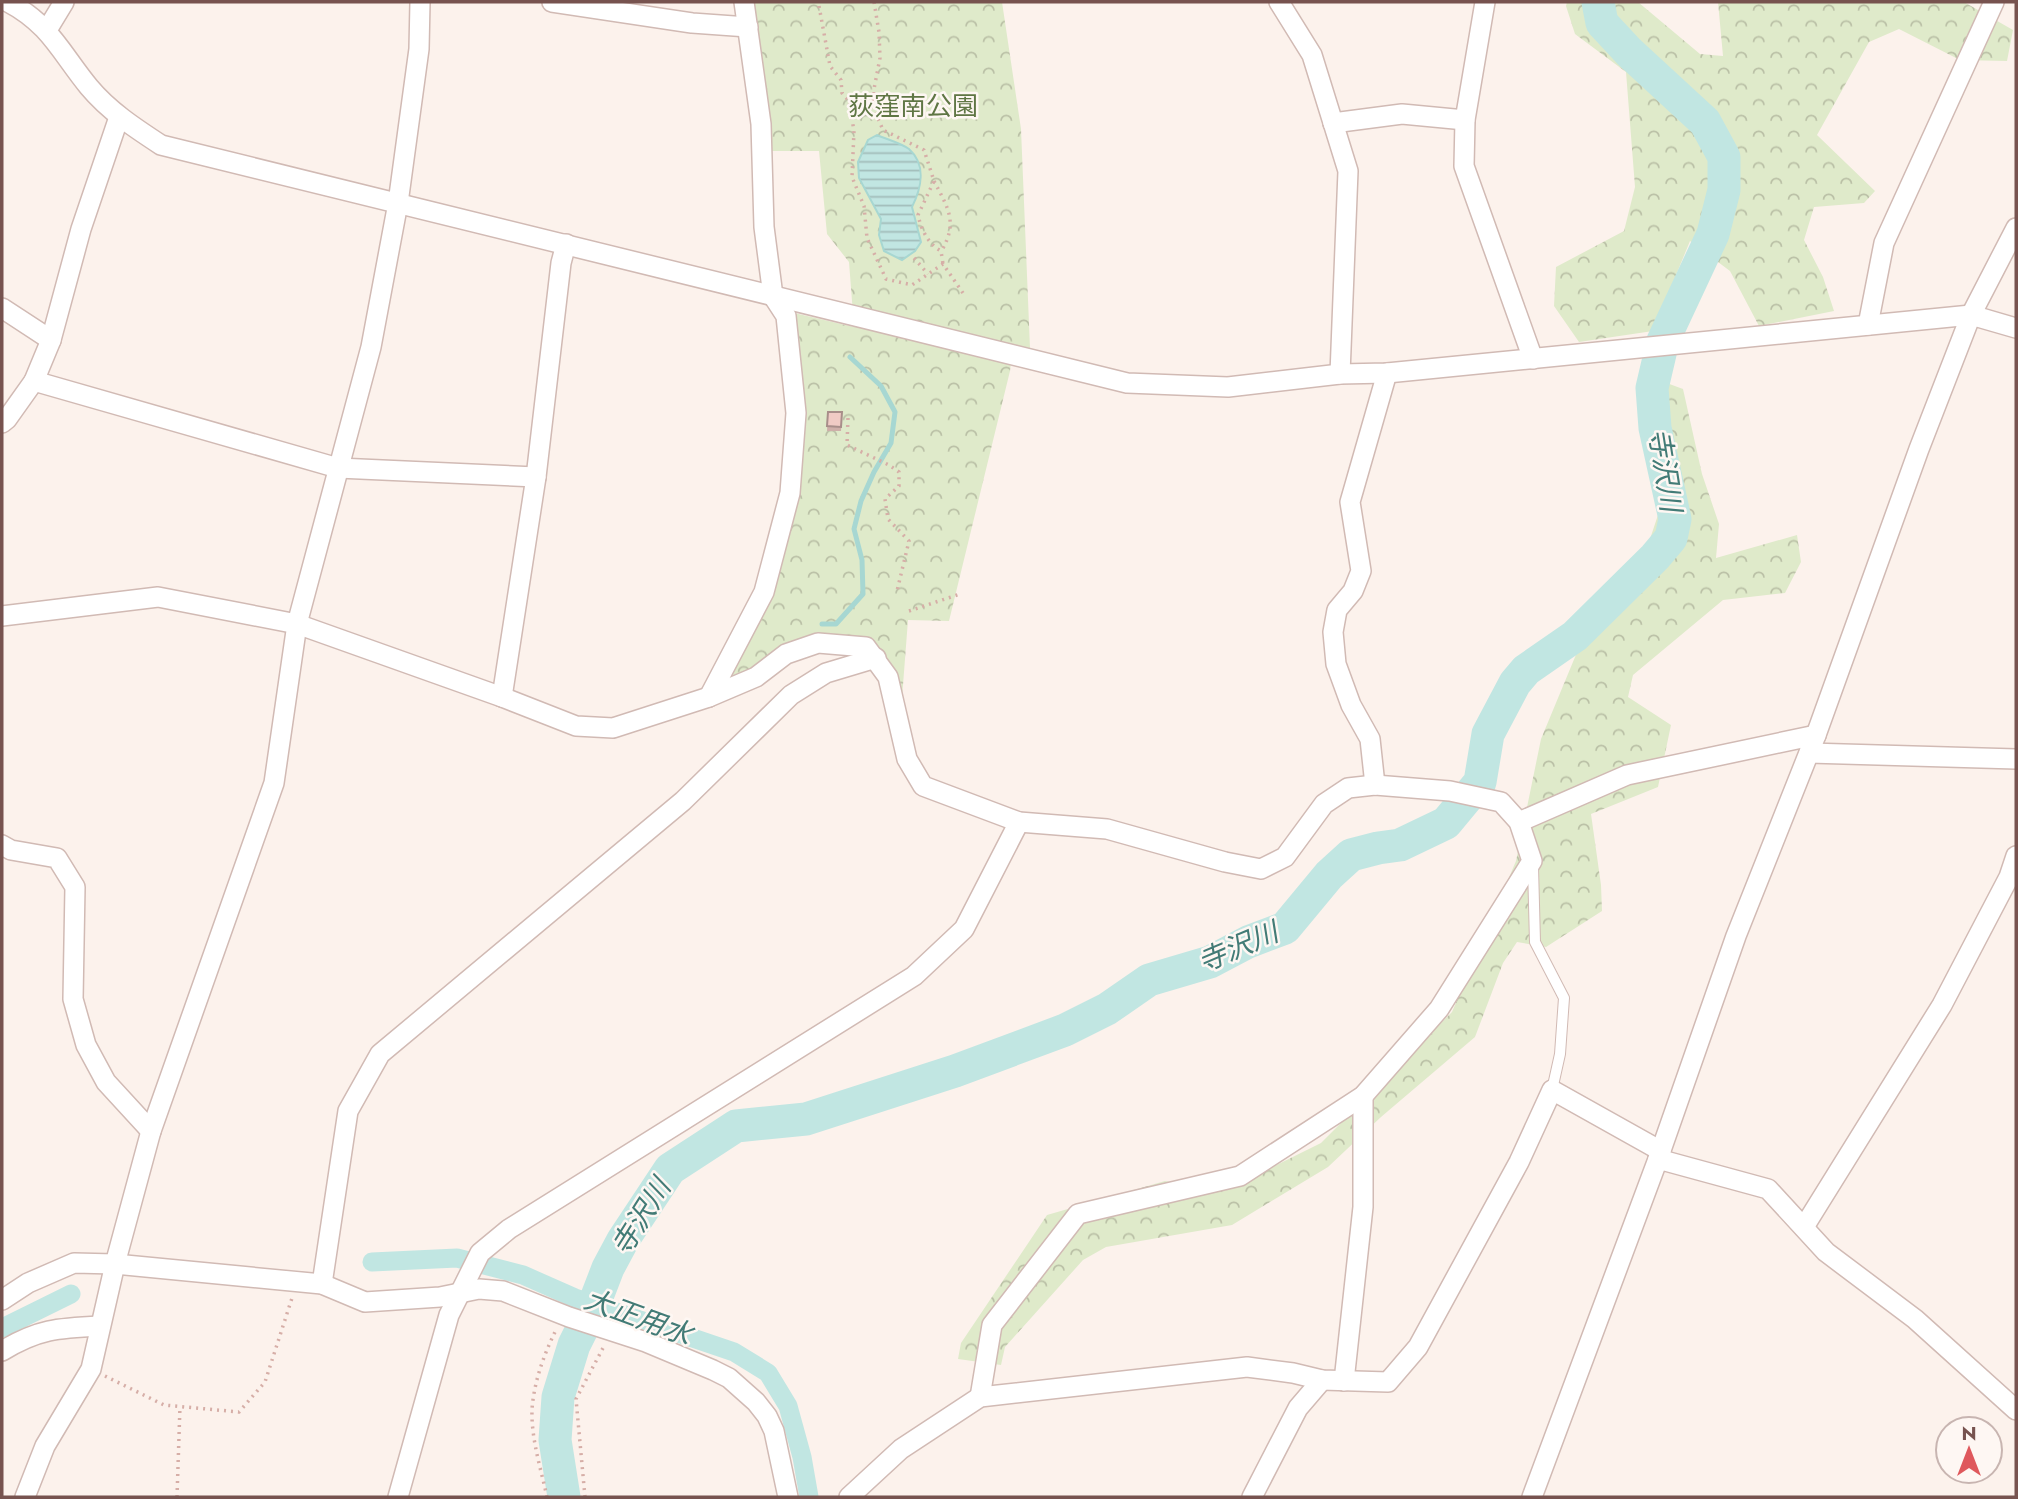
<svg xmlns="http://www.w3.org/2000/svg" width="2018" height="1499" font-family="Jost,'Noto Sans JP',sans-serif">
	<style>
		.forest { fill: url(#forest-crowns) }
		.water { fill: url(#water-rules); stroke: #a7d7d2; stroke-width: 2 }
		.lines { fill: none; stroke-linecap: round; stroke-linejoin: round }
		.stream { stroke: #a7d7d2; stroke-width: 5 }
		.canal { stroke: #c1e6e2; stroke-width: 19 }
		.river { stroke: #c1e6e2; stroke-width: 33 }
		.lane-casing { stroke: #d1bab4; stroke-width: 12 }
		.street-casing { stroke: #d1bab4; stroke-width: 22 }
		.path { stroke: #d6aea7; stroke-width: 3.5; stroke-dasharray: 2 5; stroke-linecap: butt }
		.lane { stroke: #fff; stroke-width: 10 }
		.street { stroke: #fff; stroke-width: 19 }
		.wall { fill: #ceafa9 }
		.building { fill: #f0cbc5; stroke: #a88e8a; stroke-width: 2 }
		.labels { text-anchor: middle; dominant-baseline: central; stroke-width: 5; stroke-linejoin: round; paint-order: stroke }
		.park-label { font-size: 26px; fill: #5f7644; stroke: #fef7f3 }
		.water-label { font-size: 28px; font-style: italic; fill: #427b76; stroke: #fef7f3 }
	</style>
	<defs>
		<pattern id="forest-crowns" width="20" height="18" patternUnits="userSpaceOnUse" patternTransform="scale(1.75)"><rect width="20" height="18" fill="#dfeaca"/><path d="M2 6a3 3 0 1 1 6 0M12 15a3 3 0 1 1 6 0" fill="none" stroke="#bac0a6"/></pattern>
		<pattern id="water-rules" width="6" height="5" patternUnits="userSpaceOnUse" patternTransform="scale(1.75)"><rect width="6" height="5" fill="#c1e6e2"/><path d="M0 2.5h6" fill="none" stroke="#a2bdba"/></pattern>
	</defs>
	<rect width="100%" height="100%" fill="#fcf2ec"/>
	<!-- forest -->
	<g class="forest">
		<polygon points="751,2 1002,2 1021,129 1030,348 1013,345 1010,371 949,621 908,620 901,711 892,675 811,636 753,673 728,681 798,489 790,312 854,327 849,262 827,234 819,151 769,151"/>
		<polygon points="1567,2 1638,2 1700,54 1723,56 1718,2 1964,2 2013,30 2007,61 1960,60 1899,29 1869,42 1817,135 1875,191 1864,203 1814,207 1804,240 1823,277 1834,311 1759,326 1730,271 1690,241 1653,331 1579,342 1554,306 1556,267 1624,231 1635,187 1626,72 1575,34 1566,6"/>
		<polygon points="1664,382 1683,389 1702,474 1719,524 1716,558 1797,535 1801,562 1785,593 1723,600 1633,675 1628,697 1671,725 1658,787 1591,814 1601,885 1602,911 1546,947 1517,942 1503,963 1475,1037 1381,1117 1328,1167 1232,1225 1106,1247 1083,1260 1005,1347 1001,1365 958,1359 961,1343 1047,1215 1165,1181 1224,1191 1321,1143 1452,1012 1516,861 1541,739 1580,645 1644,557 1662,503 1650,438"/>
	</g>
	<!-- water -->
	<path class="water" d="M 877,135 C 886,139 901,143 909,149 C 927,165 921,189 912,207 L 921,242 L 915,251 L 902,260 L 884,251 L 879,235 L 881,219 L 859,178 L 858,162 L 868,140 Z"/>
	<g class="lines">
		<!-- stream -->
		<polyline class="stream" points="822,624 836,624 863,594 862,560 854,529 861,501 874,472 891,443 895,412 881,386 850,357"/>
		<!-- canal -->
		<g class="canal">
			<polyline points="372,1262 457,1258 523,1275 575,1298 734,1352 768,1373 788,1406 802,1457 809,1497"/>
			<polyline points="2,1328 71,1294"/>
		</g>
		<!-- river -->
		<polyline class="river" points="564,1497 555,1440 558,1397 574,1345 593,1307 608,1268 623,1240 670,1169 736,1126 806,1119 955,1071 1065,1030 1107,1009 1149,980 1210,962 1248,942 1285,928 1329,875 1351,855 1378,848 1400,845 1446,823 1480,782 1488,734 1515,683 1526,670 1575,636 1655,557 1671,538 1675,519 1655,428 1652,388 1663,341 1713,234 1724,190 1724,157 1705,122 1629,52 1602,23 1598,2"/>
		<!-- lane casing -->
		<g class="lane-casing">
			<polyline id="lane" points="1533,867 1535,942 1564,998 1560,1054 1552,1090"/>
		</g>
		<!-- street casing -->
		<g class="street-casing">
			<g id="street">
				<path d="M 8,2 C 50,24 61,53 89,87 C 109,111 135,128 161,145 L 1127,383 L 1228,387 L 1340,374 L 1387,373 L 1971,315 L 2016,328"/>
				<polyline points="552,2 692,23 748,27"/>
				<polyline points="1279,2 1312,55 1348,171 1340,374"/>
				<polyline points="1485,2 1465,120 1464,166 1533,359"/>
				<polyline points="47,30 64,2"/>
				<polyline points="119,117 81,229 51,340 34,381 338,468 536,477"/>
				<polyline points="1333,123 1402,114 1465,120"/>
				<polyline points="2,308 51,340"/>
				<polyline points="1868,325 1884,243 1994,2"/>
				<polyline points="2,423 7,419 34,381"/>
				<polyline points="2,616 158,597 297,624 502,697 576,726 613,728 709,697 756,677 786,654 818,643 866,647 888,677 907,759 923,786 1019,822 1107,829 1225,862 1261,869 1285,857 1324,804 1348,788 1375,785 1450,791 1501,802 1519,822 1532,861 1439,1009 1363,1096 1240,1176 1078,1214 992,1325 980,1397"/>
				<polyline points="502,697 536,477 561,263 566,244"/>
				<polyline points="709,697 764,592 790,493 796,413 786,316 773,296 764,227 761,124 744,2"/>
				<polyline points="1809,753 2016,759"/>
				<polyline points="1375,785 1370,739 1351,705 1336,664 1333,632 1337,610 1353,591 1361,571 1350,502 1387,373"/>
				<polyline points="1519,822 1627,775 1816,735"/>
				<polyline points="2,845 11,850 57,858 75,887 73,999 86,1045 106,1082 151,1131"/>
				<polyline points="1658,1159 1768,1189 1826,1252 1915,1319 2016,1410"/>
				<polyline points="1804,1227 1942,1005 2009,877 2016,856"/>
				<polyline points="322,1284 348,1111 380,1054 683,801 791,695 826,673 876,658"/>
				<polyline points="2,1300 28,1283 74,1263 115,1264 322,1284 365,1302 440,1297 479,1289 503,1291 569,1317 646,1342 713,1370 729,1378 756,1402 767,1416 774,1431 788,1497"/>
				<path d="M 2,1351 C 38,1329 58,1328 100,1326"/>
				<polyline points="1344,1381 1363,1207 1363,1096"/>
				<polyline points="25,1497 45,1446 91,1369 115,1264 151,1131 274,783 297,624 371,347 398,203 419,49 420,2"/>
				<polyline points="398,1497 449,1315 480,1253 509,1229 914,976 964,929 1019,822"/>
				<polyline points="849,1497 901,1449 980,1397 1247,1367 1293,1373 1322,1380 1388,1382 1418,1347 1519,1162 1552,1090 1661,1151"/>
				<polyline points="1252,1497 1298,1408 1322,1380"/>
				<polyline points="1532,1497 1658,1159 1736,936 1816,735 1919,449 1971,315 2016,228"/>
			</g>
		</g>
		<!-- path -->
		<g class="path">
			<path d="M 874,2 L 879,32 L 880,58 L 874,89 L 873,107 L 883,130 L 924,150 L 934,181 L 918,215 C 921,229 928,244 941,251 L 943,264"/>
			<polyline points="819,6 830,66 841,80 842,93 849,101 854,131 852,177 864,206 867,238 886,279 912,285 943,264 965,296"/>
			<path d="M 934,181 C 948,208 958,222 942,250"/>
			<polyline points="914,258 928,274"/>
			<polyline points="848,418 847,445 889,465 899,472 899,486 885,499 888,519 909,541 897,591"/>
			<polyline points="909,611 960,594"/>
			<polyline points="105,1376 164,1405 239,1412 265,1382 292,1298"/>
			<polyline points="177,1497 180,1406"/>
			<path d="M 547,1497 C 541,1469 531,1439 532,1409 C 534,1382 544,1354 556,1330"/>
			<polyline points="585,1497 576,1399 603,1348"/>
		</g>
		<!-- lane -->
		<use href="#lane" class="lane"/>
		<!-- street -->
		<use href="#street" class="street"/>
	</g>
	<!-- wall -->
	<polygon class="wall" points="828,412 842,412 841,431 827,431"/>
	<!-- building -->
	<polygon class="building" points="828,412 842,412 841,427 827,426"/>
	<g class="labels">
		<!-- park labels -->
		<g class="park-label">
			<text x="913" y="106">荻窪南公園</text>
		</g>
		<!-- water labels -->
		<g class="water-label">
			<text transform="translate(1665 470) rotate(81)">寺沢川</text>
			<text transform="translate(1238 947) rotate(-23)">寺沢川</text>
			<text transform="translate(641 1217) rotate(-58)">寺沢川</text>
			<text transform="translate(638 1317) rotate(20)">大正用水</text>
		</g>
	</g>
	<!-- border -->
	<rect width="2018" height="1499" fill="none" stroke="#77534f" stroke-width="7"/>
	<!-- north arrow -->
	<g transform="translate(1969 1450)"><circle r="33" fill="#fef7f3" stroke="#c8b5b1" stroke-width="2"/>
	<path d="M0-5L12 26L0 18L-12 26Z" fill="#df585c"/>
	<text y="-10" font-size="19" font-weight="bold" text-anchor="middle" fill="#77534f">N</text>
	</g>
</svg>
